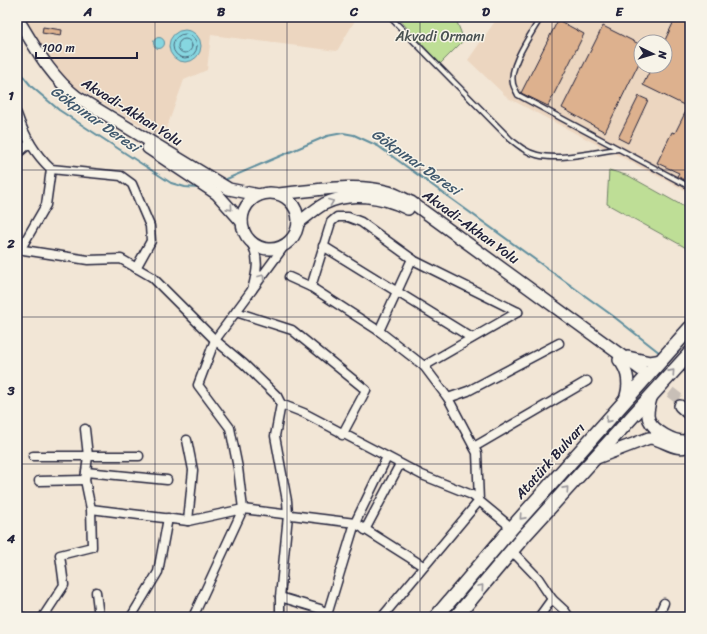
<svg xmlns="http://www.w3.org/2000/svg" width="707" height="634" font-family="Sriracha,sans-serif">
	<style>
		.built { fill: #ecd6c0; fill-rule: evenodd }
		.green { fill: #bede96; stroke: #708068 }
		.water { fill: #86d6e0; stroke: #5e8e9e }
		.lines { fill: none; stroke-linecap: round; stroke-linejoin: round }
		.shore { stroke: #4a6a7d; stroke-width: 1 }
		.stream { stroke: #5e8e9e; stroke-width: 2 }
		.building { fill: #ddb18e; stroke: #22223b }
		.secondary-tunnel { stroke: #c8bfb7; stroke-width: 11; stroke-dasharray: 11 5.5; stroke-linecap: butt }
		.lane-casing { stroke: #22223b; stroke-width: 7 }
		.street-casing { stroke: #22223b; stroke-width: 11 }
		.secondary-casing { stroke: #22223b; stroke-width: 14 }
		.primary-casing { stroke: #22223b; stroke-width: 16 }
		.lane { stroke: #f7f3e8; stroke-width: 4 }
		.street { stroke: #f7f3e8; stroke-width: 8 }
		.secondary { stroke: #f7f3e8; stroke-width: 11 }
		.primary { stroke: #f7f3e8; stroke-width: 13 }
		.oneway { stroke: #97959a }
		.grid { fill: none; stroke: #22223b; stroke-width: 1; stroke-opacity: 0.55 }
		.labels { text-anchor: middle; dominant-baseline: central; stroke-width: 3; stroke-linejoin: round; paint-order: stroke }
		.park-label { font-size: 14px; fill: #495152; stroke: #f7f3e8 }
		.street-label { font-size: 14px; fill: #22223b; stroke: #f7f3e8 }
		.water-label { font-size: 15px; font-style: italic; fill: #40586d; stroke: #f7f3e8 }
		.neatline { fill: none; stroke: #22223b; stroke-width: 1.5 }
		.grid-label { font-size: 13px; text-anchor: middle; font-weight: bold; fill: #22223b }
	</style>
	<rect width="100%" height="100%" fill="#f2e6d6"/>
	<filter id="ink" filterUnits="userSpaceOnUse"><feTurbulence type="fractalNoise" baseFrequency=".025" numOctaves="2"/><feDisplacementMap in="SourceGraphic" scale="8" xChannelSelector="R" yChannelSelector="G"/><feConvolveMatrix kernelMatrix="1 2 1 2 8 2 1 2 1" color-interpolation-filters="sRGB"/></filter>
	<g filter="url(#ink)">
		<!-- built -->
		<g class="built">
			<polygon points="21,17 357,17 337,51 211,35 207,70 184,80 163,138 65,81"/>
			<path d="M 498,17 L 690,17 L 690,193 L 508,98 L 468,60 ZM 641,42 L 665,42 L 665,66 L 641,66 Z"/>
		</g>
		<!-- green -->
		<g class="green">
			<polygon points="397,17 455,17 464,40 440,64"/>
			<polygon points="609,170 629,176 690,210 690,250 607,204"/>
		</g>
		<!-- water -->
		<g class="water">
			<circle cx="185" cy="46" r="16"/>
			<circle cx="159" cy="43" r="5.5"/>
		</g>
		<g class="lines">
			<!-- shore -->
			<g class="shore">
				<circle cx="185" cy="46" r="12"/>
				<circle cx="185" cy="46" r="7"/>
			</g>
			<!-- stream -->
			<g class="stream">
				<polyline points="17,69 32,87 59,110 171,183 185,187 198,188"/>
				<polyline points="222,181 327,136 343,133 354,135 378,146 613,316 660,353"/>
			</g>
		</g>
		<!-- building -->
		<g class="building">
			<polygon points="676,17 690,17 690,183 677,176 679,173 657,163 672,132 675,133 688,107 643,85 652,66 665,66 665,40"/>
			<polygon points="558,20 584,34 548,106 521,93"/>
			<polygon points="603,26 641,45 641,59 605,132 562,108"/>
			<polygon points="43,27 62,30 61,36 42,33"/>
			<polygon points="639,96 648,100 628,143 618,138"/>
		</g>
		<g class="lines">
			<!-- secondary-tunnel -->
			<polyline class="secondary-tunnel" points="644,372 683,402"/>
			<!-- lane casing -->
			<g class="lane-casing">
				<g id="lane">
					<path d="M 390,17 L 510,139 C 519,146 526,152 537,155 C 560,161 595,152 618,149"/>
					<path d="M 541,17 C 532,33 508,66 513,84 C 514,88 517,92 518,95 L 690,187"/>
				</g>
			</g>
			<!-- street casing -->
			<g class="street-casing">
				<g id="street">
					<path d="M 17,114 C 24,135 35,154 51,169 L 46,205 L 20,250"/>
					<polyline points="17,154 30,143"/>
					<polyline points="51,169 121,176 132,184 150,226 151,241 136,268"/>
					<path d="M 251,242 C 260,259 257,272 252,290 L 285,245"/>
					<polyline points="323,246 472,338"/>
					<polyline points="17,249 88,260 121,259 152,277 215,340 244,364 277,396 281,404 304,413 422,475 472,495 506,523 510,530"/>
					<polyline points="289,277 311,287 379,331 424,366 448,398 477,453 479,501 382,617"/>
					<polyline points="311,287 331,222 337,217 348,217 361,222 415,261 518,312"/>
					<polyline points="236,312 292,330 366,390 342,435"/>
					<polyline points="379,331 412,259"/>
					<polyline points="424,366 518,312"/>
					<polyline points="448,398 468,391 559,343"/>
					<polyline points="187,440 193,470 188,521"/>
					<polyline points="474,447 587,381"/>
					<polyline points="33,456 139,456"/>
					<polyline points="86,472 167,480"/>
					<polyline points="39,481 85,480"/>
					<polyline points="91,509 188,521 243,509 355,523 423,566"/>
					<polyline points="365,530 400,464"/>
					<polyline points="512,551 538,578 552,599 565,611 569,617"/>
					<polyline points="96,592 99,617"/>
					<polyline points="280,597 320,609 329,617"/>
					<polyline points="327,615 355,523 387,457"/>
					<polyline points="17,616 22,617"/>
					<polyline points="43,617 64,585 60,555 92,547 91,509 85,480 88,456 85,429"/>
					<polyline points="131,617 158,572 168,518"/>
					<polyline points="193,617 243,509 238,468 230,428 198,385 215,340 252,290"/>
					<polyline points="280,617 280,597 288,515 287,501 275,436 281,404"/>
					<polyline points="539,617 552,599"/>
					<polyline points="658,617 664,603"/>
				</g>
			</g>
			<!-- secondary casing -->
			<g class="secondary-casing">
				<g id="secondary">
					<path d="M 17,18 C 35,47 50,76 77,97 L 229,189 L 259,195"/>
					<polyline points="148,148 217,194 242,222"/>
					<circle cx="270" cy="221" r="28"/>
					<path d="M 279,194 C 312,191 356,182 389,192 C 396,194 404,199 411,202 L 644,372"/>
					<path d="M 298,223 C 306,217 315,209 324,204 C 349,191 383,196 408,209"/>
					<polyline points="628,357 650,362 662,360"/>
					<path d="M 619,360 C 630,373 630,387 624,402"/>
					<path d="M 652,395 C 650,402 646,412 649,420 C 654,431 674,442 686,441 L 690,437"/>
					<polyline points="680,406 690,415"/>
					<path d="M 594,459 L 649,438 C 662,438 677,454 690,445"/>
				</g>
			</g>
			<!-- primary casing -->
			<g class="primary-casing">
				<g id="primary">
					<polyline points="436,617 510,530 690,328"/>
					<polyline points="456,617 524,536 690,353"/>
				</g>
			</g>
			<!-- lane -->
			<use href="#lane" class="lane"/>
			<!-- street -->
			<use href="#street" class="street"/>
			<!-- secondary -->
			<use href="#secondary" class="secondary"/>
			<!-- primary -->
			<use href="#primary" class="primary"/>
		</g>
		<!-- one-way arrows -->
		<defs><path id="oneway-chevron" d="M-2-3.5L2.5 0L-2 3.5" fill="none" stroke-width="1.6" stroke-linecap="round" stroke-linejoin="round"/></defs>
		<g class="oneway">
			<use href="#oneway-chevron" transform="translate(331 202) rotate(-21)"/>
			<use href="#oneway-chevron" transform="translate(230 208) rotate(48)"/>
			<use href="#oneway-chevron" transform="translate(262 277) rotate(-54)"/>
			<use href="#oneway-chevron" transform="translate(672 372) rotate(-48)"/>
			<use href="#oneway-chevron" transform="translate(608 420) rotate(132)"/>
			<use href="#oneway-chevron" transform="translate(566 489) rotate(-48)"/>
			<use href="#oneway-chevron" transform="translate(522 517) rotate(132)"/>
			<use href="#oneway-chevron" transform="translate(481 587) rotate(-49)"/>
		</g>
	</g>
	<!-- grid -->
	<path class="grid" d="M 155,17 L 155,617M 287,17 L 287,617M 420,17 L 420,617M 552,17 L 552,617M 17,170 L 690,170M 17,317 L 690,317M 17,464 L 690,464"/>
	<g class="labels">
		<!-- park labels -->
		<g class="park-label">
			<text x="440" y="36">Akvadi Ormanı</text>
		</g>
		<!-- street labels -->
		<g class="street-label">
			<text transform="translate(132 112) rotate(32)">Akvadi-Akhan Yolu</text>
			<text transform="translate(471 227) rotate(36)">Akvadi-Akhan Yolu</text>
			<text transform="translate(550 461) rotate(-48)">Atatürk Bulvarı</text>
		</g>
		<!-- water labels -->
		<g class="water-label">
			<text transform="translate(95 119) rotate(35)">Gökpınar Deresi</text>
			<text transform="translate(416 162) rotate(35)">Gökpınar Deresi</text>
		</g>
	</g>
	<!-- margin -->
	<rect width="707" height="634" fill="none" stroke="#f7f3e8" stroke-width="44"/>
	<!-- north arrow -->
	<g transform="translate(653 54) rotate(95)"><circle r="19" fill="#f7f3e8" stroke="#a29fa3"/>
	<path d="M0-3L7 15L0 10L-7 15Z" fill="#22223b"/>
	<text y="-6" font-size="11" font-weight="bold" text-anchor="middle" fill="#22223b">N</text>
	</g>
	<!-- scale -->
	<path d="M36 52v6h101v-6" fill="none" stroke="#22223b" stroke-width="2"/>
	<text x="42" y="52" font-size="12" fill="#22223b" stroke="#f7f3e8" stroke-width="3" paint-order="stroke">100 m</text>
	<rect x="22" y="22" width="663" height="590" class="neatline"/>
	<g class="grid-label">
		<text x="88" y="16">A</text>
		<text x="221" y="16">B</text>
		<text x="354" y="16">C</text>
		<text x="486" y="16">D</text>
		<text x="619" y="16">E</text>
		<text x="11" y="100">1</text>
		<text x="11" y="248">2</text>
		<text x="11" y="395">3</text>
		<text x="11" y="543">4</text>
	</g>
</svg>
